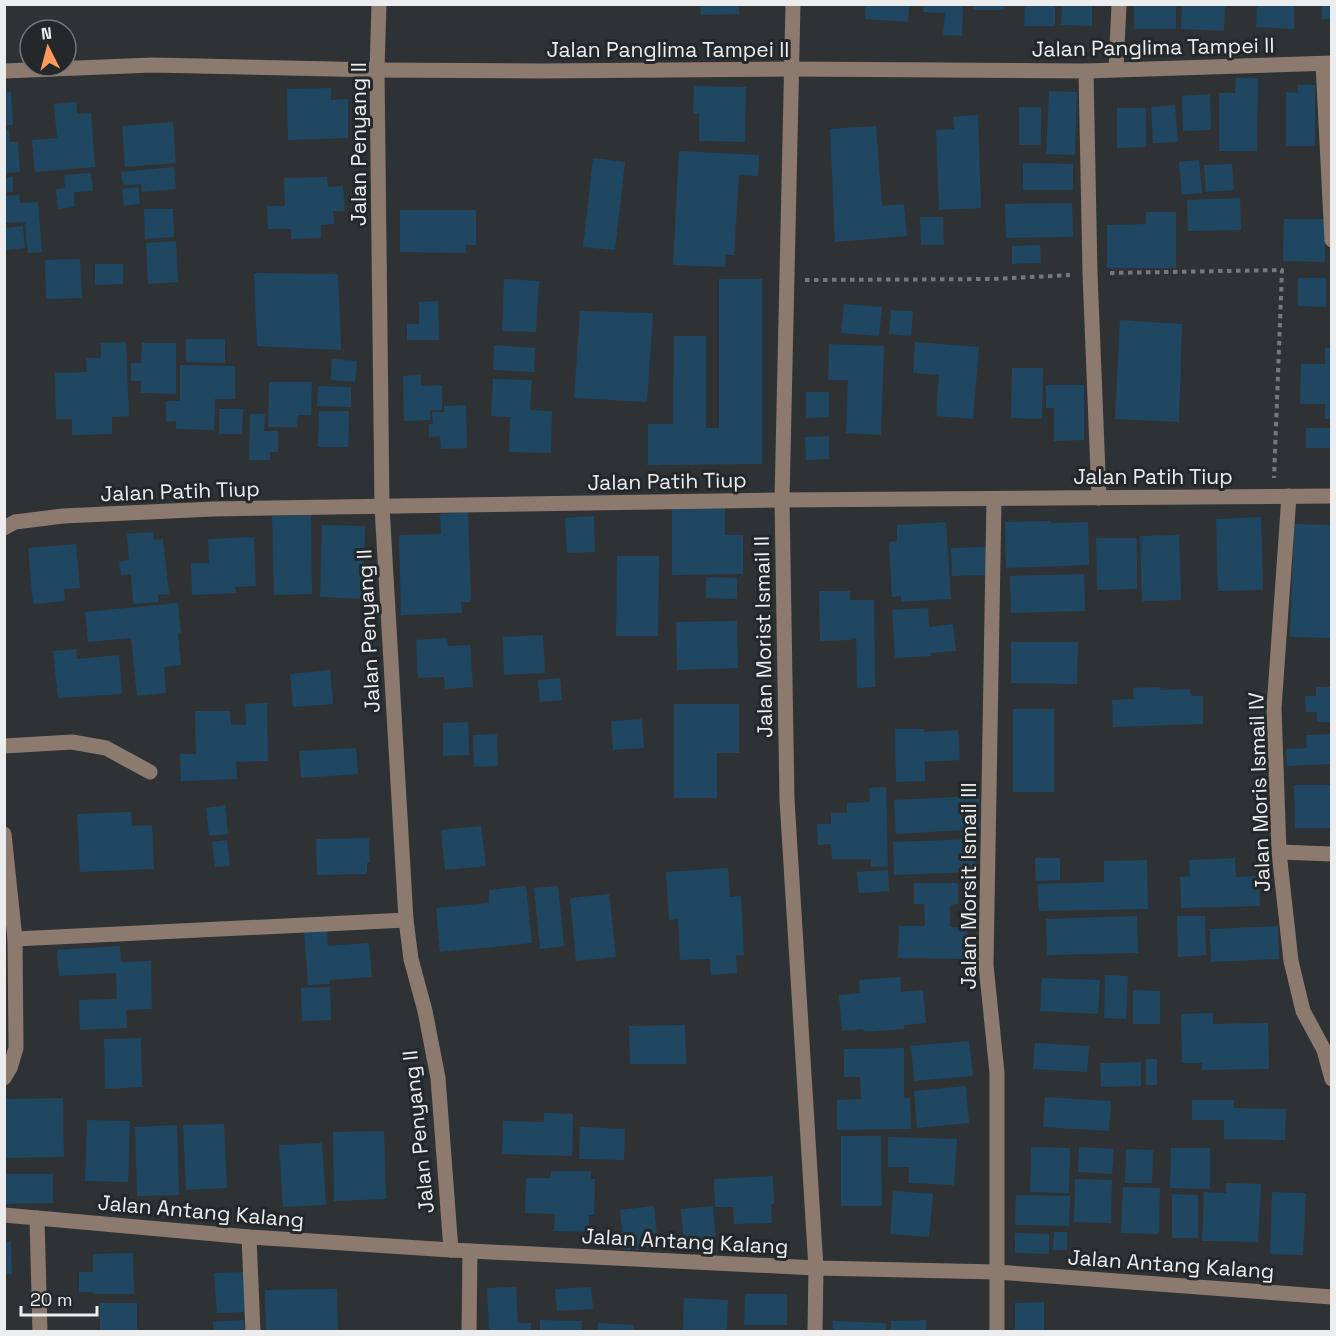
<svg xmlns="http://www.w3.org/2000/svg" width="1336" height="1336" font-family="'Space Grotesk',sans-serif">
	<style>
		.building { fill: #1f4762 }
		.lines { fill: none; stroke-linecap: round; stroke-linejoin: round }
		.path { stroke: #76787a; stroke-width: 4; stroke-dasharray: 4.5 4.5; stroke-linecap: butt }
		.minor { stroke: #8d7a6f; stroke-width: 15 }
		.labels { text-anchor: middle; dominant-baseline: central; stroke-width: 6; stroke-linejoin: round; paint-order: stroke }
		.street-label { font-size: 21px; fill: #ebedef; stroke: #25282a }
	</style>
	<rect width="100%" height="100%" fill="#2f3234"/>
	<!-- building -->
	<g class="building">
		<polygon points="700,4 739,4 739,14 701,15"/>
		<polygon points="866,4 909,4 908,22 865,19"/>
		<polygon points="924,4 963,4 962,36 943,35 945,13 923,12"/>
		<polygon points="973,4 1006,4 1003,10 973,10"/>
		<polygon points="1025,4 1055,4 1055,26 1024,26"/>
		<polygon points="1062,4 1092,4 1092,26 1061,25"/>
		<rect x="1134" y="4" width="42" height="25"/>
		<polygon points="1182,4 1225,4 1224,31 1181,29"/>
		<polygon points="1257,4 1294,4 1294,29 1256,27"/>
		<rect x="1322" y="4" width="10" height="15"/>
		<polygon points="1236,78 1258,78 1257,151 1219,151 1219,93 1235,93"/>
		<polygon points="1298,85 1315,85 1315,146 1286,146 1286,92 1298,93"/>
		<polygon points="694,86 746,87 745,142 699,141 699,114 693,114"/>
		<polygon points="331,88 331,100 348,99 348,138 288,140 287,89"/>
		<polygon points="1049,91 1077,92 1075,155 1046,154"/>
		<polygon points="11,92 13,125 4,125 4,93"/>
		<polygon points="1210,94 1211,130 1183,131 1182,96"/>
		<polygon points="76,102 77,114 91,113 95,167 35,172 32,140 57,138 54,104"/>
		<polygon points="1175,105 1178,142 1153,143 1151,107"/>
		<rect x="1019" y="107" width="22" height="38"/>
		<polygon points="1117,108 1146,108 1146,147 1117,148"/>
		<polygon points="978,115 981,208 939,210 936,130 954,129 953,117"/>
		<polygon points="173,122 176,163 125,167 122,126"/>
		<polygon points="876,126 882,206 904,204 907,236 835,242 830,129"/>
		<polygon points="9,129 10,142 18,142 20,172 4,173 4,130"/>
		<polygon points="679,151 759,155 758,176 739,175 734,255 726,255 725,267 673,265"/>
		<polygon points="593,158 625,162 615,250 583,247"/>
		<polygon points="1199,160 1202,193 1182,195 1179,162"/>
		<polygon points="1023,163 1073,164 1073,190 1023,190"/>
		<polygon points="1232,164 1234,190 1206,192 1204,165"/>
		<polygon points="174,167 176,189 142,192 141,184 123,185 121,172"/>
		<polygon points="91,173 93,191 74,192 74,207 58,209 56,189 65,188 64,175"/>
		<polygon points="13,177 13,192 4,192 4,178"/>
		<polygon points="327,177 328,187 343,186 345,211 333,211 334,224 321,225 321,238 291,239 291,229 268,229 267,206 285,206 284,178"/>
		<polygon points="138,187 140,204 124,206 122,189"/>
		<polygon points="19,195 20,203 38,202 42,252 28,253 25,222 4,223 4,196"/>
		<polygon points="1240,198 1241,230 1188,231 1187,200"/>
		<polygon points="1072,203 1073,237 1006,238 1005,204"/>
		<polygon points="144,209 173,209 174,237 145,239"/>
		<polygon points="400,210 476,210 476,245 466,245 466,253 400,252"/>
		<polygon points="1146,212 1176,212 1176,268 1107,268 1107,225 1146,224"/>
		<polygon points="920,217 943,217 944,245 921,245"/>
		<polygon points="1284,219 1325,219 1325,262 1283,261"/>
		<polygon points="23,226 25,248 4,250 4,228"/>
		<polygon points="176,241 178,282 148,284 146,243"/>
		<polygon points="1040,245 1041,263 1012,264 1012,246"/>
		<polygon points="80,259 82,298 46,299 45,260"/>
		<polygon points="95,264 123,264 123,284 95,285"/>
		<polygon points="254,273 338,274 341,350 257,346"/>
		<polygon points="1298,278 1326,278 1326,307 1298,306"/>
		<polygon points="504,279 539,281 536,332 502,331"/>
		<polygon points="719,279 762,279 762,464 648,465 648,424 673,424 674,336 706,336 706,428 719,428"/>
		<polygon points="438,301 439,340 407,340 407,324 419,324 419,302"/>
		<polygon points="844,304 882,307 879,336 841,333"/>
		<polygon points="891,310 913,311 911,336 889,334"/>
		<polygon points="580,311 653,313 647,402 574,398"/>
		<polygon points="1120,320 1182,324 1179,422 1115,419"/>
		<polygon points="186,339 225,339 225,363 186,362"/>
		<polygon points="126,342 129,416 112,417 112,434 72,435 72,419 56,419 55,373 87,372 86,358 101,358 101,343"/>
		<polygon points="915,342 979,347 973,419 936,416 939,375 913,373"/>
		<polygon points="142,343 176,343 176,394 141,393 141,381 131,381 131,363 141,363"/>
		<polygon points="829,344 884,346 881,435 846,433 848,380 828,380"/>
		<polygon points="494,345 535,348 534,372 493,370"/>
		<polygon points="1325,348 1332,348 1332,419 1325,419 1325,404 1300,404 1301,364 1325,364"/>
		<polygon points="332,359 357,361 355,382 331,380"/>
		<polygon points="180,365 235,366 235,399 215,399 214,430 176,429 176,421 166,422 166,401 180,401"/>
		<polygon points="1012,368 1043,368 1042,419 1011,418"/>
		<polygon points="421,375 421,386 442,385 442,410 430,410 430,420 404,421 403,376"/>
		<polygon points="493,379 532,380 530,410 552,411 551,453 509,452 510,417 491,416"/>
		<polygon points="269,382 312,382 311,415 298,415 297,427 268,427"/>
		<polygon points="1046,385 1084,385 1084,440 1054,441 1054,408 1046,408"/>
		<polygon points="318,386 351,387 351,407 317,406"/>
		<polygon points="806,392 829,392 829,417 806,418"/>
		<polygon points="466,405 467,448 441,449 440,436 429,437 429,424 433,424 432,412 444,412 444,406"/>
		<polygon points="219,409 243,409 242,434 219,434"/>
		<polygon points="319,411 349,411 348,447 318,447"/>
		<polygon points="250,414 265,414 264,431 278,431 278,452 270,452 270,460 249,460"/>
		<rect x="1306" y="428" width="26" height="20"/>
		<polygon points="829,436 829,459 806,460 805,437"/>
		<polygon points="672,503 725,503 725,535 743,535 743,574 672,575"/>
		<polygon points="468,512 471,602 461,602 462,613 401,615 399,535 441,534 440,514"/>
		<polygon points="311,515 312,594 274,595 272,516"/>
		<polygon points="594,516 595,552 567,553 565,518"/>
		<polygon points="1261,517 1263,590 1218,591 1216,519"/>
		<polygon points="1051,521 1051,523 1088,522 1089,565 1006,568 1005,522"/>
		<polygon points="946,522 951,599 901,602 901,596 892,597 889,542 897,541 897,525"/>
		<polygon points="1294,524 1332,525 1332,638 1290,637"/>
		<polygon points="322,525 365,526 363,599 320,597"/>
		<polygon points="153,532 154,540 163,539 169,594 158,595 159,602 133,604 131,574 121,575 119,561 129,560 127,534"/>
		<polygon points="1179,535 1181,600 1142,601 1140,536"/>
		<polygon points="254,537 256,586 235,587 236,593 192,595 191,563 209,563 208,539"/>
		<polygon points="1096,538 1137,538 1137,589 1097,590"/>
		<polygon points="76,544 80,588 64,589 65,601 33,604 28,548"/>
		<polygon points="987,547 988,575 952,576 951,548"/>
		<polygon points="617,556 659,556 658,636 616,636"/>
		<polygon points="1084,574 1085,611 1011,613 1010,576"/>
		<polygon points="706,577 737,578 737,599 706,598"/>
		<polygon points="819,591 850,591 850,600 874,600 875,687 857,688 856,638 852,638 851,640 820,641"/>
		<polygon points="178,603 181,633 178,634 181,665 164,667 166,693 137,696 131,638 88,642 85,612"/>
		<polygon points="928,608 929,627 953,624 956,651 931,653 931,656 895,658 892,610"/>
		<polygon points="737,621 738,668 677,670 676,622"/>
		<polygon points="543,635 545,673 504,675 503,637"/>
		<polygon points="447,638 448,646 470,645 473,687 445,689 444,677 418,678 416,640"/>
		<polygon points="1011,642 1078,642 1077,684 1011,683"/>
		<polygon points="76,649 77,659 119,655 122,694 58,698 53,651"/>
		<polygon points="330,670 333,704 293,707 290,674"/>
		<polygon points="560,678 562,700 540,702 538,680"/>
		<polygon points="1159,687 1160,690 1190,689 1191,696 1203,696 1203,724 1113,727 1112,700 1134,699 1133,688"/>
		<polygon points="1316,687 1332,687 1332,722 1317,722 1317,712 1306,712 1305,696 1316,696"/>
		<polygon points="267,703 268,761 236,762 237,779 181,781 180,754 196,754 195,711 230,711 231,725 246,725 245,704"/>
		<polygon points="674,704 739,704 739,753 717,753 717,798 674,798"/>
		<rect x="1013" y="709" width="41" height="83"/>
		<polygon points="642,719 644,748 613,750 611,721"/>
		<polygon points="468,722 469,755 443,756 443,723"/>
		<polygon points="895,729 924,729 924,732 958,730 960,760 925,762 925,781 896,782"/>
		<polygon points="497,734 498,766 474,767 473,735"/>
		<polygon points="1332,734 1332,764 1287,766 1286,749 1307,748 1306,735"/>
		<polygon points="356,748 358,774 301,778 299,751"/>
		<polygon points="1294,785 1331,785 1330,828 1295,828"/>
		<polygon points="886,787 888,866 871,867 871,859 832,859 831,844 818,845 817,824 831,824 831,813 847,813 847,803 870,802 869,788"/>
		<polygon points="979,796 980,829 896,834 894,800"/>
		<polygon points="225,805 228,834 209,836 206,808"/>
		<polygon points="131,812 132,826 152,825 154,869 80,872 77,814"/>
		<polygon points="481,826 486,866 445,870 441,830"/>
		<polygon points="369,838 370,863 367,863 367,874 317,875 316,839"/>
		<polygon points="975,839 976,872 894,875 893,842"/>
		<polygon points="227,840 230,866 215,867 212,842"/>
		<polygon points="1035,858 1060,858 1060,880 1036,881"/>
		<polygon points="1235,858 1236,877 1259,876 1260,906 1181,908 1180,877 1190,876 1189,860"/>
		<polygon points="1147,860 1148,909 1039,911 1037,884 1104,882 1104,861"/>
		<polygon points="728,868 730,897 741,896 744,955 736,955 737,973 711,975 710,959 680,960 678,919 669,920 666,872"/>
		<polygon points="888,870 889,891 859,893 857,872"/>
		<polygon points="914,883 958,883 958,904 950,905 950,927 968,928 967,959 898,958 899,926 925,926 924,904 914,904"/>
		<polygon points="526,886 532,943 440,952 436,908 489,903 489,890"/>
		<polygon points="558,886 564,946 540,949 534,888"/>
		<polygon points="609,894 616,957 576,961 570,898"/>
		<polygon points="1137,916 1138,953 1047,955 1046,919"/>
		<polygon points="1177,916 1205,916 1206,955 1178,957"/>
		<polygon points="1278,926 1279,959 1211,962 1210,929"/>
		<polygon points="327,929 328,946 369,943 372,977 330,980 330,984 308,985 304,930"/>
		<polygon points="120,946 121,962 151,961 152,1009 126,1010 127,1028 80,1030 79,1000 117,999 116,973 59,976 57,950"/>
		<polygon points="1105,975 1128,976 1126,1019 1104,1018"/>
		<polygon points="900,977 901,992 923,990 926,1023 904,1025 904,1029 864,1032 863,1029 842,1031 839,995 860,993 859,980"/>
		<polygon points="1042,978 1100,980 1098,1014 1040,1011"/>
		<polygon points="330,987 331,1020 302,1021 301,988"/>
		<polygon points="1133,990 1160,991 1160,1024 1133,1024"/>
		<polygon points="1213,1013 1213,1024 1268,1023 1269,1069 1202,1070 1202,1063 1182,1063 1181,1014"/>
		<polygon points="685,1025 686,1064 630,1064 629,1026"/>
		<polygon points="141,1038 142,1087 105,1089 104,1039"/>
		<polygon points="969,1041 973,1076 914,1081 911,1046"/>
		<polygon points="1035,1043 1089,1046 1087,1072 1033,1069"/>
		<polygon points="904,1048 904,1098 910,1098 911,1129 837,1130 837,1100 861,1099 860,1077 844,1077 844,1049"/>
		<rect x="1146" y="1059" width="11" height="26"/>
		<polygon points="1141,1062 1141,1086 1101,1087 1100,1063"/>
		<polygon points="966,1086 969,1123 917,1128 914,1091"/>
		<polygon points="1045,1097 1111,1101 1109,1131 1043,1127"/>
		<polygon points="63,1098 64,1157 4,1158 4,1099"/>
		<polygon points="1192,1100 1234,1100 1234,1108 1286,1109 1285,1140 1224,1139 1224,1120 1192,1120"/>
		<polygon points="544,1113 573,1114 572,1156 502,1154 503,1121 544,1122"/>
		<polygon points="87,1120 130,1121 128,1182 85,1181"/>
		<polygon points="224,1124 227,1188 186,1190 183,1125"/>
		<polygon points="177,1125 179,1195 137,1196 135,1127"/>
		<polygon points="580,1127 625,1129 624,1160 579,1159"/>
		<polygon points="384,1131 386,1199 334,1201 333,1132"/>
		<polygon points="841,1136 881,1136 882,1206 841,1206"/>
		<polygon points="888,1137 957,1139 954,1185 909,1183 909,1167 888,1167"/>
		<polygon points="322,1143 326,1205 283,1207 279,1145"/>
		<polygon points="1031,1147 1070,1148 1069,1193 1030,1192"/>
		<polygon points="1079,1147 1114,1149 1112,1174 1078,1172"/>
		<polygon points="1171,1148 1210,1148 1210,1189 1170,1188"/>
		<polygon points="1126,1149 1153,1150 1152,1183 1125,1183"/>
		<polygon points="551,1171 591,1171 591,1179 595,1179 594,1215 589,1215 589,1232 554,1231 555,1214 525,1213 526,1178 551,1178"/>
		<polygon points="4,1174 53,1174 53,1203 4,1204"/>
		<polygon points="773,1176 774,1204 771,1204 772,1223 734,1224 733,1207 715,1207 714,1179"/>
		<polygon points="1075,1179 1112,1180 1111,1223 1074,1222"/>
		<polygon points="1226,1183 1261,1184 1258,1242 1202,1241 1204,1192 1226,1193"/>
		<polygon points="1123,1187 1160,1188 1159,1234 1121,1233"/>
		<polygon points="893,1191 933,1194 929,1237 890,1234"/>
		<polygon points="1272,1192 1306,1193 1303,1255 1270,1254"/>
		<polygon points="1172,1194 1198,1195 1198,1238 1172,1238"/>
		<polygon points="1016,1195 1070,1196 1069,1226 1015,1225"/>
		<polygon points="654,1206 658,1246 624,1250 620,1210"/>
		<polygon points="713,1206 716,1244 684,1246 681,1209"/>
		<polygon points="1054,1232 1067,1232 1067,1250 1053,1250"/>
		<polygon points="1015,1233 1049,1234 1049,1254 1015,1253"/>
		<polygon points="4,1242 11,1242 12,1274 4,1274"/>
		<polygon points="133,1253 134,1294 93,1294 93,1292 79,1292 79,1272 93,1272 93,1254"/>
		<polygon points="244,1272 247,1312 217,1313 214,1273"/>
		<polygon points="516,1287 518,1323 531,1323 531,1332 489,1332 487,1288"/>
		<polygon points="591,1287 593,1309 557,1311 555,1289"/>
		<polygon points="337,1289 338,1332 266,1332 265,1290"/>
		<polygon points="745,1294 787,1294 787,1325 744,1325"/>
		<polygon points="684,1298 728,1300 727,1332 683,1332"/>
		<polygon points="1044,1302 1044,1332 1015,1332 1015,1303"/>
		<rect x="100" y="1303" width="37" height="29"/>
		<polygon points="244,1320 245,1332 214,1332 213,1322"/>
		<polygon points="540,1320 582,1321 581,1332 540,1332"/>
		<polygon points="926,1320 926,1332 891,1332 891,1321"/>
		<polygon points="833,1321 886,1323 886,1332 833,1332"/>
		<polygon points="598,1323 634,1325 634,1332 597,1332"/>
	</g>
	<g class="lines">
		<!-- path -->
		<g class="path">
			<polyline points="1110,273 1282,270 1274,478"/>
			<polyline points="805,280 993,279 1070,275"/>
		</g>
		<!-- minor -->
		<g class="minor">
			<polyline points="379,4 377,70 382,507 406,920 411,959 425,1011 438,1078 451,1250"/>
			<polyline points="793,4 782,500 787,800 816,1268 815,1332"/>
			<polyline points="1323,64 1332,240"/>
			<polyline points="1116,69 1119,4"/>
			<polyline points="4,71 152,65 377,70 539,71 790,69 1086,71 1332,63"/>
			<polyline points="1086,71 1090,273 1099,498"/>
			<polyline points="1289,496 1274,708 1279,852 1291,961 1303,1011 1324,1050 1332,1079"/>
			<polyline points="994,499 986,965 997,1073 997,1332"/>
			<polyline points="4,528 15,522 63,516 213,509 782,500 1332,496"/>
			<polyline points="4,746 72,742 106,748 150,772"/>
			<polyline points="4,834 15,939 16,1048 10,1068 4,1078"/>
			<polyline points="1279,852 1332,854"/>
			<polyline points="15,939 406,920"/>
			<polyline points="4,1215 249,1237 451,1250 816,1268 997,1272 1332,1297"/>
			<polyline points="37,1218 40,1332"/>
			<polyline points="249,1237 253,1332"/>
			<polyline points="469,1332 470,1251"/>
		</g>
	</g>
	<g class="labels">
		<!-- street labels -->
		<g class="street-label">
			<text transform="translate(1153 47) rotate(-1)">Jalan Panglima Tampei II</text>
			<text x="668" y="49">Jalan Panglima Tampei II</text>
			<text transform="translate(358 144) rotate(-90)">Jalan Penyang II</text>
			<text x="1153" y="476">Jalan Patih Tiup</text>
			<text transform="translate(667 481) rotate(-1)">Jalan Patih Tiup</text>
			<text transform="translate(180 491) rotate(-2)">Jalan Patih Tiup</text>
			<text transform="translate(368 631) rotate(-93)">Jalan Penyang II</text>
			<text transform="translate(763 637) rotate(-91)">Jalan Morist Ismail II</text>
			<text transform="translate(1259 792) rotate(-92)">Jalan Moris Ismail IV</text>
			<text transform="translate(968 886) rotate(-90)">Jalan Morsit Ismail III</text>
			<text transform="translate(418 1132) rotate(-96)">Jalan Penyang II</text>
			<text transform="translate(201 1211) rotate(5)">Jalan Antang Kalang</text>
			<text transform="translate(685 1241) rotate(3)">Jalan Antang Kalang</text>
			<text transform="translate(1171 1264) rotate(4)">Jalan Antang Kalang</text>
		</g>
	</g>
	<!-- border -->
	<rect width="1336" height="1336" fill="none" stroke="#ebedef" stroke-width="12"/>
	<!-- north arrow -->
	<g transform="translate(48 48) rotate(354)"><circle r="28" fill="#25282a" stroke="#747779" stroke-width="1.5"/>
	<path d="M0-4.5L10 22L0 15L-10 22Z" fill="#ff9a5b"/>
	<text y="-9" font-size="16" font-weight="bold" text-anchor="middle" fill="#ebedef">N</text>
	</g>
	<!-- scale -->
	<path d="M21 1306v9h76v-9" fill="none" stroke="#ebedef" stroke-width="3"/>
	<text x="30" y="1306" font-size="18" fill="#ebedef" stroke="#25282a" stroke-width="4.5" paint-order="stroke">20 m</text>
</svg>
